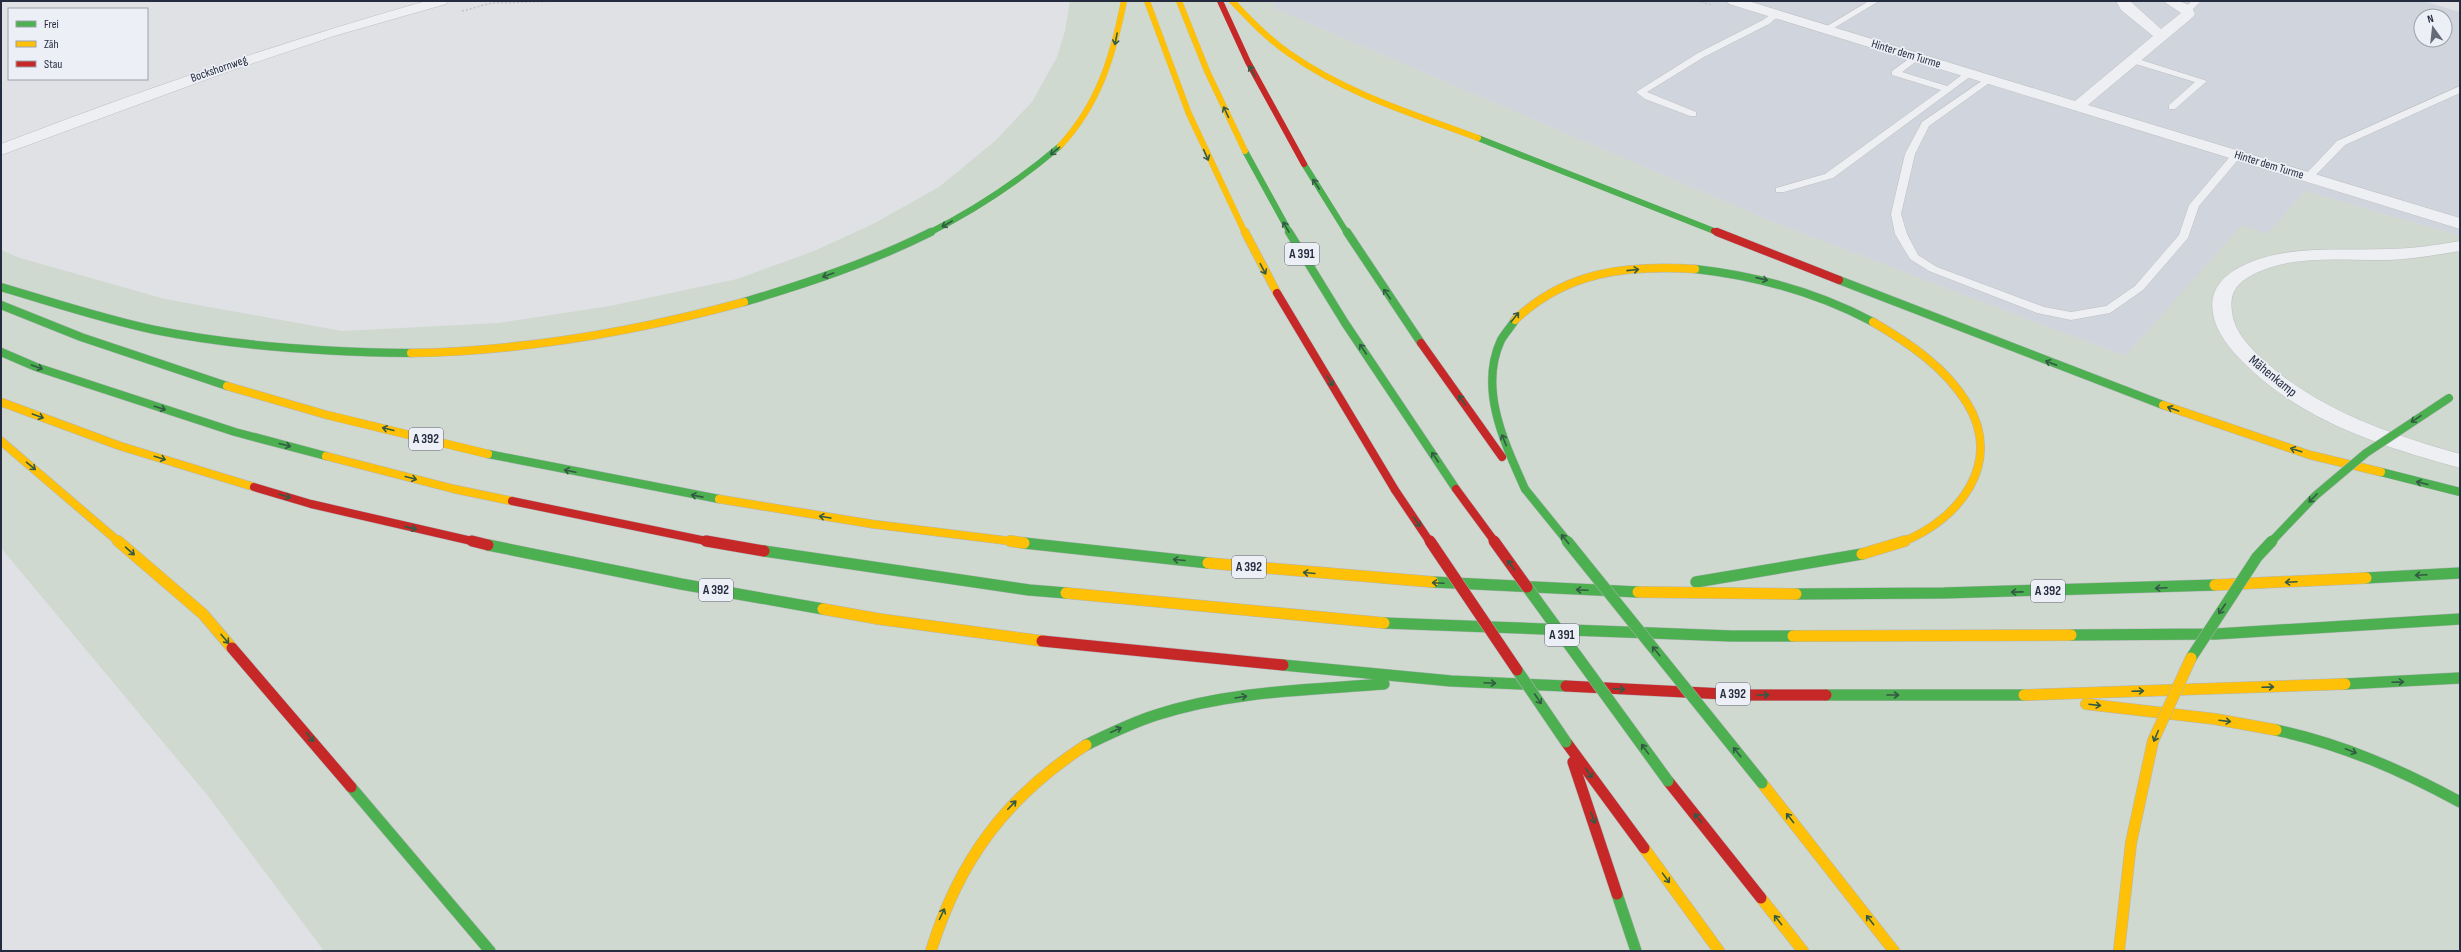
<svg xmlns="http://www.w3.org/2000/svg" width="2461" height="952" font-family="'Sofia Sans Condensed',sans-serif">
	<style>
		.built { fill: #d0d4dc; fill-rule: evenodd }
		.green { fill: #cfd9cf }
		.lines { fill: none; stroke-linecap: round; stroke-linejoin: round }
		.lane-casing { stroke: #bebfc3; stroke-width: 1 }
		.street-casing { stroke: #bebfc3; stroke-width: 1 }
		.fast-far2-casing { stroke: #b2b4ba; stroke-width: 6 }
		.fast-far1-casing { stroke: #b2b4ba; stroke-width: 9 }
		.fast-casing { stroke: #b2b4ba; stroke-width: 12 }
		.slow-far2-casing { stroke: #b2b4ba; stroke-width: 6 }
		.slow-far1-casing { stroke: #b2b4ba; stroke-width: 9 }
		.slow-casing { stroke: #b2b4ba; stroke-width: 12 }
		.jam-far2-casing { stroke: #b2b4ba; stroke-width: 6 }
		.jam-far1-casing { stroke: #b2b4ba; stroke-width: 9 }
		.jam-casing { stroke: #b2b4ba; stroke-width: 12 }
		.path { stroke: #c1c2c8; stroke-width: 1.5; stroke-dasharray: 2 2; stroke-linecap: butt }
		.lane { fill: #eeeff2; fill-rule: evenodd }
		.street { fill: #eeeff2; fill-rule: evenodd }
		.fast-far2 { stroke: #4caf50; stroke-width: 6 }
		.fast-far1 { stroke: #4caf50; stroke-width: 8 }
		.fast { stroke: #4caf50; stroke-width: 11 }
		.slow-far2 { stroke: #ffc107; stroke-width: 6 }
		.slow-far1 { stroke: #ffc107; stroke-width: 8 }
		.slow { stroke: #ffc107; stroke-width: 11 }
		.jam-far2 { stroke: #c62828; stroke-width: 6 }
		.jam-far1 { stroke: #c62828; stroke-width: 8 }
		.jam { stroke: #c62828; stroke-width: 11 }
		.fast-bridge-far1-casing { stroke: #b2b4ba; stroke-width: 9; stroke-linecap: butt }
		.fast-bridge-casing { stroke: #b2b4ba; stroke-width: 12; stroke-linecap: butt }
		.slow-bridge-casing { stroke: #b2b4ba; stroke-width: 12; stroke-linecap: butt }
		.jam-bridge-far1-casing { stroke: #b2b4ba; stroke-width: 9; stroke-linecap: butt }
		.jam-bridge-casing { stroke: #b2b4ba; stroke-width: 12; stroke-linecap: butt }
		.fast-bridge-far1 { stroke: #4caf50; stroke-width: 8 }
		.fast-bridge { stroke: #4caf50; stroke-width: 11 }
		.slow-bridge { stroke: #ffc107; stroke-width: 11 }
		.jam-bridge-far1 { stroke: #c62828; stroke-width: 8 }
		.jam-bridge { stroke: #c62828; stroke-width: 11 }
		.oneway { stroke: #335a45 }
		.labels { text-anchor: middle; dominant-baseline: central; stroke-width: 3.5; stroke-linejoin: round; paint-order: stroke }
		.far-street-label { font-size: 12px; fill: #252c3f; stroke: #eceff5 }
		.shield { fill: #eceff5; stroke: #616676; stroke-width: 1 }
		.shield-label { font-size: 13px; font-weight: bold; fill: #252c3f }
		.street-label { font-size: 14px; fill: #252c3f; stroke: #eceff5 }
	</style>
	<rect width="100%" height="100%" fill="#e0e1e5"/>
	<!-- built -->
	<path class="built" d="M 1271,1 L 2423,1 L 2460,12 L 2460,236 L 2305,191 L 2267,234 L 2242,226 L 2125,356 L 1780,225 L 1276,9 ZM 2421,16 L 2445,16 L 2445,40 L 2421,40 Z"/>
	<!-- green -->
	<polygon class="green" points="1070,1 1271,1 1276,9 1780,225 2125,356 2242,225 2267,234 2305,191 2460,236 2460,951 324,951 208,796 1,548 1,250 20,258 165,299 342,331 499,323 610,306 737,279 814,251 873,224 939,187 995,141 1032,102 1057,57 1065,31"/>
	<g class="lines">
		<!-- lane casing -->
		<g class="lane-casing">
			<g id="lane">
				<polygon points="1869,1 1879,1 1829,31 1822,29"/>
				<polygon points="2192,1 2201,1 2190,12 2184,12 2184,8"/>
				<polygon points="1774,12 1781,14 1769,24 1704,57 1647,92 1696,112 1696,116 1690,116 1645,99 1636,92 1698,53 1763,20"/>
				<polygon points="1914,55 1922,57 1902,72 1947,86 1967,71 1975,73 1833,178 1784,192 1776,192 1776,188 1825,174 1941,90 1892,75 1892,71"/>
				<polygon points="2129,58 2135,58 2207,81 2175,109 2169,109 2169,105 2195,82 2129,62"/>
				<polygon points="1989,76 1994,79 1992,81 1929,126 1915,154 1901,214 1907,234 1918,255 1937,267 2044,307 2071,312 2106,306 2135,286 2179,235 2189,205 2233,153 2241,153 2242,155 2199,206 2188,238 2143,290 2110,313 2071,320 2037,313 1929,271 1910,259 1895,234 1891,214 1905,154 1922,122"/>
				<polygon points="2460,86 2460,93 2345,145 2312,179 2308,180 2303,177 2337,141"/>
			</g>
		</g>
		<!-- street casing -->
		<g class="street-casing">
			<g id="street">
				<path d="M 426,1 L 448,1 L 446,4 L 334,36 L 224,73 L 1,155 L 1,144 C 141,90 282,42 426,1 Z"/>
				<path d="M 1727,1 L 1748,1 L 2075,101 L 2153,36 L 2121,10 L 2116,1 L 2130,1 L 2161,29 L 2181,13 L 2163,1 C 2175,1 2191,0 2195,14 L 2193,17 L 2088,105 L 2460,218 L 2460,229 L 1729,4 Z"/>
				<path d="M 2460,241 L 2460,251 C 2436,255 2412,259 2388,260 C 2346,261 2295,254 2256,273 C 2238,282 2229,291 2232,312 C 2234,330 2246,343 2258,355 C 2313,408 2388,434 2460,454 L 2460,468 C 2383,447 2302,421 2245,364 C 2231,350 2216,333 2213,313 C 2209,291 2222,276 2242,266 C 2286,244 2341,251 2388,249 C 2412,249 2436,245 2460,241 Z"/>
			</g>
		</g>
		<!-- fast-far2 casing -->
		<g class="fast-far2-casing">
			<g id="fast-far2">
				<polyline points="1478,138 1714,231"/>
				<polyline points="1245,151 1290,233"/>
				<polyline points="1304,164 1347,233"/>
				<path d="M 929,233 C 977,209 1019,181 1060,146"/>
			</g>
		</g>
		<!-- fast-far1 casing -->
		<g class="fast-far1-casing">
			<g id="fast-far1">
				<polyline points="1289,232 1345,323 1456,489"/>
				<polyline points="1347,232 1421,343"/>
				<path d="M 1695,269 C 1758,276 1816,292 1873,322"/>
				<polyline points="1839,280 2163,405"/>
				<path d="M 1,287 C 52,302 103,319 155,330 C 239,347 325,352 411,353"/>
				<path d="M 744,302 C 808,283 871,262 931,232"/>
				<polyline points="1,305 81,337 227,386"/>
				<path d="M 1515,320 C 1511,327 1505,333 1501,340 C 1478,389 1505,444 1525,489"/>
				<polyline points="1,352 36,367 235,432 326,456"/>
				<polyline points="488,454 719,499"/>
				<polyline points="2381,472 2460,492"/>
			</g>
		</g>
		<!-- fast casing -->
		<g class="fast-casing">
			<g id="fast">
				<polyline points="1024,543 1208,563"/>
				<polyline points="488,545 681,584 823,609"/>
				<polyline points="764,551 1029,590 1066,593"/>
				<polyline points="2366,578 2460,573"/>
				<polyline points="1433,582 1638,592"/>
				<polyline points="1696,582 1862,554"/>
				<polyline points="1796,594 1944,593 2215,585"/>
				<polyline points="1384,623 1731,636 1793,636"/>
				<polyline points="2071,635 2216,634 2460,619"/>
				<polyline points="1283,665 1451,681 1566,686"/>
				<polyline points="2345,684 2460,678"/>
				<polyline points="1826,695 2024,695"/>
				<path d="M 2276,730 C 2342,744 2401,770 2460,802"/>
				<path d="M 1086,745 C 1109,734 1131,723 1156,715 C 1229,691 1308,690 1384,684"/>
				<polyline points="351,787 490,951"/>
				<polyline points="1617,894 1636,951"/>
			</g>
		</g>
		<!-- slow-far2 casing -->
		<g class="slow-far2-casing">
			<g id="slow-far2">
				<polyline points="1147,1 1189,114 1245,233"/>
				<polyline points="1179,1 1207,71 1245,151"/>
				<path d="M 1232,1 C 1250,20 1268,39 1290,54 C 1347,94 1414,114 1478,138"/>
				<path d="M 1060,146 C 1099,104 1113,56 1124,1"/>
			</g>
		</g>
		<!-- slow-far1 casing -->
		<g class="slow-far1-casing">
			<g id="slow-far1">
				<polyline points="1245,232 1277,293"/>
				<path d="M 1515,320 C 1566,271 1627,265 1695,269"/>
				<path d="M 1873,322 C 1909,343 1945,367 1967,403 C 2004,463 1959,520 1902,542"/>
				<path d="M 411,353 C 525,351 634,332 744,302"/>
				<polyline points="227,386 327,415 488,454"/>
				<polyline points="1,402 120,446 254,487"/>
				<polyline points="2163,405 2310,455 2381,472"/>
				<polyline points="1,441 119,542"/>
				<polyline points="326,456 454,489 512,501"/>
				<polyline points="719,499 872,524 1018,542"/>
			</g>
		</g>
		<!-- slow casing -->
		<g class="slow-casing">
			<g id="slow">
				<polyline points="118,541 203,614 232,648"/>
				<polyline points="1010,541 1024,543"/>
				<polyline points="1862,554 1905,541"/>
				<polyline points="1208,563 1433,582"/>
				<polyline points="2215,585 2366,578"/>
				<polyline points="1638,592 1796,594"/>
				<polyline points="1066,593 1384,623"/>
				<polyline points="823,609 879,619 1042,641"/>
				<polyline points="1793,636 2071,635"/>
				<polyline points="2024,695 2345,684"/>
				<polyline points="2086,704 2215,719 2276,730"/>
				<polyline points="1762,783 1894,951"/>
				<polyline points="1644,848 1719,951"/>
				<polyline points="1761,898 1803,951"/>
				<path d="M 931,951 C 959,860 1006,797 1086,745"/>
			</g>
		</g>
		<!-- jam-far2 casing -->
		<g class="jam-far2-casing">
			<g id="jam-far2">
				<polyline points="1220,1 1248,62 1304,164"/>
				<polyline points="1714,231 1720,233"/>
			</g>
		</g>
		<!-- jam-far1 casing -->
		<g class="jam-far1-casing">
			<g id="jam-far1">
				<polyline points="1717,232 1839,280"/>
				<polyline points="1277,293 1395,490"/>
				<polyline points="1421,343 1502,457"/>
				<polyline points="254,487 311,504 476,542"/>
				<polyline points="512,501 711,542"/>
			</g>
		</g>
		<!-- jam casing -->
		<g class="jam-casing">
			<g id="jam">
				<polyline points="472,541 488,545"/>
				<polyline points="706,541 764,551"/>
				<polyline points="1042,641 1283,665"/>
				<polyline points="232,648 351,787"/>
				<polyline points="1566,686 1744,695 1826,695"/>
				<polyline points="1566,742 1644,848"/>
				<polyline points="1573,762 1617,894"/>
				<polyline points="1668,781 1761,898"/>
			</g>
		</g>
		<!-- path -->
		<g class="path">
			<polyline points="1697,1 1712,5"/>
			<polyline points="462,11 492,3 566,1"/>
		</g>
		<!-- lane -->
		<use href="#lane" class="lane"/>
		<!-- street -->
		<use href="#street" class="street"/>
		<!-- fast-far2 -->
		<use href="#fast-far2" class="fast-far2"/>
		<!-- fast-far1 -->
		<use href="#fast-far1" class="fast-far1"/>
		<!-- fast -->
		<use href="#fast" class="fast"/>
		<!-- slow-far2 -->
		<use href="#slow-far2" class="slow-far2"/>
		<!-- slow-far1 -->
		<use href="#slow-far1" class="slow-far1"/>
		<!-- slow -->
		<use href="#slow" class="slow"/>
		<!-- jam-far2 -->
		<use href="#jam-far2" class="jam-far2"/>
		<!-- jam-far1 -->
		<use href="#jam-far1" class="jam-far1"/>
		<!-- jam -->
		<use href="#jam" class="jam"/>
		<!-- fast-bridge-far1 casing -->
		<g class="fast-bridge-far1-casing">
			<g id="fast-bridge-far1">
				<polyline points="1525,489 1568,542"/>
				<polyline points="2271,542 2315,496 2366,453 2449,398"/>
			</g>
		</g>
		<!-- fast-bridge casing -->
		<g class="fast-bridge-casing">
			<g id="fast-bridge">
				<polyline points="1567,541 1762,783"/>
				<polyline points="1527,587 1668,781"/>
				<polyline points="2191,658 2257,557 2272,541"/>
				<polyline points="1517,670 1566,742"/>
			</g>
		</g>
		<!-- slow-bridge casing -->
		<g class="slow-bridge-casing">
			<polyline id="slow-bridge" points="2119,951 2131,843 2153,741 2191,658"/>
		</g>
		<!-- jam-bridge-far1 casing -->
		<g class="jam-bridge-far1-casing">
			<g id="jam-bridge-far1">
				<polyline points="1456,489 1495,542"/>
				<polyline points="1395,490 1430,542"/>
			</g>
		</g>
		<!-- jam-bridge casing -->
		<g class="jam-bridge-casing">
			<g id="jam-bridge">
				<polyline points="1430,541 1517,670"/>
				<polyline points="1494,541 1527,587"/>
			</g>
		</g>
		<!-- fast-bridge-far1 -->
		<use href="#fast-bridge-far1" class="fast-bridge-far1"/>
		<!-- fast-bridge -->
		<use href="#fast-bridge" class="fast-bridge"/>
		<!-- slow-bridge -->
		<use href="#slow-bridge" class="slow-bridge"/>
		<!-- jam-bridge-far1 -->
		<use href="#jam-bridge-far1" class="jam-bridge-far1"/>
		<!-- jam-bridge -->
		<use href="#jam-bridge" class="jam-bridge"/>
	</g>
	<!-- one-way arrows -->
	<defs><path id="oneway-shaft" d="M-6 0H5M1.5-3L5.5 0L1.5 3" fill="none" stroke-width="1.6" stroke-linecap="round" stroke-linejoin="round"/></defs>
	<g class="oneway">
		<use href="#oneway-shaft" transform="translate(1116 39) rotate(101)"/>
		<use href="#oneway-shaft" transform="translate(1252 71) rotate(-118)"/>
		<use href="#oneway-shaft" transform="translate(1226 112) rotate(-115)"/>
		<use href="#oneway-shaft" transform="translate(1055 151) rotate(140)"/>
		<use href="#oneway-shaft" transform="translate(1206 155) rotate(66)"/>
		<use href="#oneway-shaft" transform="translate(1316 184) rotate(-123)"/>
		<use href="#oneway-shaft" transform="translate(947 224) rotate(150)"/>
		<use href="#oneway-shaft" transform="translate(1286 227) rotate(-120)"/>
		<use href="#oneway-shaft" transform="translate(1263 269) rotate(62)"/>
		<use href="#oneway-shaft" transform="translate(1633 270) rotate(-6)"/>
		<use href="#oneway-shaft" transform="translate(828 275) rotate(160)"/>
		<use href="#oneway-shaft" transform="translate(1762 279) rotate(13)"/>
		<use href="#oneway-shaft" transform="translate(1387 294) rotate(-125)"/>
		<use href="#oneway-shaft" transform="translate(1515 317) rotate(-51)"/>
		<use href="#oneway-shaft" transform="translate(1363 349) rotate(-124)"/>
		<use href="#oneway-shaft" transform="translate(2051 363) rotate(-159)"/>
		<use href="#oneway-shaft" transform="translate(37 367) rotate(20)"/>
		<use href="#oneway-shaft" transform="translate(1330 381) rotate(59)"/>
		<use href="#oneway-shaft" transform="translate(1462 400) rotate(-125)"/>
		<use href="#oneway-shaft" transform="translate(160 408) rotate(18)"/>
		<use href="#oneway-shaft" transform="translate(2173 409) rotate(-160)"/>
		<use href="#oneway-shaft" transform="translate(38 416) rotate(20)"/>
		<use href="#oneway-shaft" transform="translate(2416 419) rotate(146)"/>
		<use href="#oneway-shaft" transform="translate(388 429) rotate(-166)"/>
		<use href="#oneway-shaft" transform="translate(1504 440) rotate(-112)"/>
		<use href="#oneway-shaft" transform="translate(285 445) rotate(15)"/>
		<use href="#oneway-shaft" transform="translate(2296 450) rotate(-162)"/>
		<use href="#oneway-shaft" transform="translate(1435 457) rotate(-124)"/>
		<use href="#oneway-shaft" transform="translate(160 458) rotate(17)"/>
		<use href="#oneway-shaft" transform="translate(31 466) rotate(40)"/>
		<use href="#oneway-shaft" transform="translate(570 471) rotate(-168)"/>
		<use href="#oneway-shaft" transform="translate(411 478) rotate(15)"/>
		<use href="#oneway-shaft" transform="translate(2422 483) rotate(-166)"/>
		<use href="#oneway-shaft" transform="translate(285 496) rotate(17)"/>
		<use href="#oneway-shaft" transform="translate(697 496) rotate(-169)"/>
		<use href="#oneway-shaft" transform="translate(2313 498) rotate(135)"/>
		<use href="#oneway-shaft" transform="translate(825 517) rotate(-171)"/>
		<use href="#oneway-shaft" transform="translate(1417 522) rotate(56)"/>
		<use href="#oneway-shaft" transform="translate(411 528) rotate(13)"/>
		<use href="#oneway-shaft" transform="translate(1565 539) rotate(-129)"/>
		<use href="#oneway-shaft" transform="translate(130 551) rotate(41)"/>
		<use href="#oneway-shaft" transform="translate(1179 560) rotate(-175)"/>
		<use href="#oneway-shaft" transform="translate(1511 565) rotate(-126)"/>
		<use href="#oneway-shaft" transform="translate(1309 573) rotate(-175)"/>
		<use href="#oneway-shaft" transform="translate(2421 575) rotate(177)"/>
		<use href="#oneway-shaft" transform="translate(2291 582) rotate(177)"/>
		<use href="#oneway-shaft" transform="translate(1438 583) rotate(-177)"/>
		<use href="#oneway-shaft" transform="translate(2161 588) rotate(177)"/>
		<use href="#oneway-shaft" transform="translate(1582 590) rotate(-177)"/>
		<use href="#oneway-shaft" transform="translate(2017 592) rotate(179)"/>
		<use href="#oneway-shaft" transform="translate(2222 609) rotate(124)"/>
		<use href="#oneway-shaft" transform="translate(225 639) rotate(49)"/>
		<use href="#oneway-shaft" transform="translate(1656 651) rotate(-129)"/>
		<use href="#oneway-shaft" transform="translate(2398 682) rotate(-2)"/>
		<use href="#oneway-shaft" transform="translate(1490 683) rotate(3)"/>
		<use href="#oneway-shaft" transform="translate(2268 687) rotate(-2)"/>
		<use href="#oneway-shaft" transform="translate(1619 689) rotate(3)"/>
		<use href="#oneway-shaft" transform="translate(2138 691) rotate(-2)"/>
		<use href="#oneway-shaft" transform="translate(1763 695)"/>
		<use href="#oneway-shaft" transform="translate(1893 695)"/>
		<use href="#oneway-shaft" transform="translate(1241 697) rotate(-9)"/>
		<use href="#oneway-shaft" transform="translate(1538 699) rotate(56)"/>
		<use href="#oneway-shaft" transform="translate(2095 705) rotate(7)"/>
		<use href="#oneway-shaft" transform="translate(2225 721) rotate(7)"/>
		<use href="#oneway-shaft" transform="translate(1116 730) rotate(-24)"/>
		<use href="#oneway-shaft" transform="translate(2156 736) rotate(113)"/>
		<use href="#oneway-shaft" transform="translate(310 737) rotate(51)"/>
		<use href="#oneway-shaft" transform="translate(1645 749) rotate(-126)"/>
		<use href="#oneway-shaft" transform="translate(2351 751) rotate(22)"/>
		<use href="#oneway-shaft" transform="translate(1737 752) rotate(-129)"/>
		<use href="#oneway-shaft" transform="translate(1589 773) rotate(54)"/>
		<use href="#oneway-shaft" transform="translate(1012 805) rotate(-46)"/>
		<use href="#oneway-shaft" transform="translate(1593 818) rotate(71)"/>
		<use href="#oneway-shaft" transform="translate(1698 818) rotate(-128)"/>
		<use href="#oneway-shaft" transform="translate(1790 818) rotate(-128)"/>
		<use href="#oneway-shaft" transform="translate(1666 878) rotate(54)"/>
		<use href="#oneway-shaft" transform="translate(942 914) rotate(-65)"/>
		<use href="#oneway-shaft" transform="translate(1778 920) rotate(-128)"/>
		<use href="#oneway-shaft" transform="translate(1870 920) rotate(-128)"/>
	</g>
	<g class="labels">
		<!-- far-street labels -->
		<g class="far-street-label">
			<text transform="translate(1906 54) rotate(17)">Hinter dem Turme</text>
			<text transform="translate(219 69) rotate(-19)">Bockshornweg</text>
			<text transform="translate(2269 165) rotate(17)">Hinter dem Turme</text>
		</g>
		<!-- shield labels -->
		<g class="shield">
			<rect x="1285" y="243" width="34" height="22" rx="3"/>
			<rect x="409" y="428" width="34" height="22" rx="3"/>
			<rect x="1232" y="556" width="34" height="22" rx="3"/>
			<rect x="699" y="579" width="34" height="22" rx="3"/>
			<rect x="2031" y="580" width="34" height="22" rx="3"/>
			<rect x="1545" y="624" width="34" height="22" rx="3"/>
			<rect x="1716" y="683" width="34" height="22" rx="3"/>
		</g>
		<g class="shield-label">
			<text x="1302" y="254">A 391</text>
			<text x="426" y="439">A 392</text>
			<text x="1249" y="567">A 392</text>
			<text x="716" y="590">A 392</text>
			<text x="2048" y="591">A 392</text>
			<text x="1562" y="635">A 391</text>
			<text x="1733" y="694">A 392</text>
		</g>
		<!-- street labels -->
		<g class="street-label">
			<text transform="translate(2273 376) rotate(39)">Mähenkamp</text>
		</g>
	</g>
	<!-- border -->
	<rect width="2461" height="952" fill="none" stroke="#252c3f" stroke-width="4"/>
	<!-- legend -->
	<rect x="8" y="8" width="140" height="72" fill="#eceff5" stroke="#9ca1ac"/>
	<rect x="16" y="21" width="20" height="6" fill="#4caf50" stroke="#9ca1ac"/>
	<text x="44" y="28" font-size="12" fill="#252c3f">Frei</text>
	<rect x="16" y="41" width="20" height="6" fill="#ffc107" stroke="#9ca1ac"/>
	<text x="44" y="48" font-size="12" fill="#252c3f">Zäh</text>
	<rect x="16" y="61" width="20" height="6" fill="#c62828" stroke="#9ca1ac"/>
	<text x="44" y="68" font-size="12" fill="#252c3f">Stau</text>
	<!-- north arrow -->
	<g transform="translate(2433 28) rotate(345)"><circle r="19" fill="#eceff5" stroke="#9ca1ac"/>
	<path d="M0-3L7 15L0 10L-7 15Z" fill="#666b79"/>
	<text y="-6" font-size="11" font-weight="bold" text-anchor="middle" fill="#252c3f">N</text>
	</g>
</svg>
